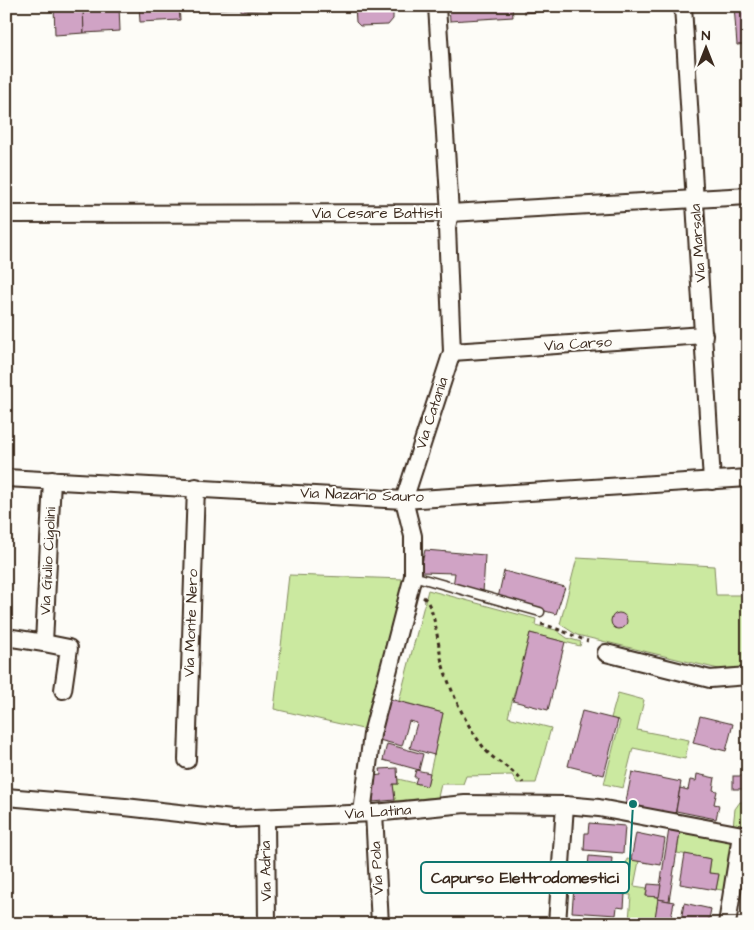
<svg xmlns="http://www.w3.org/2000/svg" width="754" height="930" font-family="'Architects Daughter',sans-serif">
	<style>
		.green { fill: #cbe9a0; stroke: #838a5f }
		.building { fill: #d0a3c5; stroke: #3b2a1e }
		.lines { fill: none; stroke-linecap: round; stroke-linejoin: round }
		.service-casing { stroke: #3b2a1e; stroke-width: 11 }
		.minor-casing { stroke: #3b2a1e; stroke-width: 20 }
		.path { stroke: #3b2a1e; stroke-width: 3; stroke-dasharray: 4 4; stroke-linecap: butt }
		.service { stroke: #fdfcf7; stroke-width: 8 }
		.minor { stroke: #fdfcf7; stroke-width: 16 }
		.labels { text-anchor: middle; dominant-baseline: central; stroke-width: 4; stroke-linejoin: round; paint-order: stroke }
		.street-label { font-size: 15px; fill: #3b2a1e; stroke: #fdfcf7 }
		.leader { fill: none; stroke: #0f766e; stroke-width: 2 }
		.callout-dot { fill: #0f766e; stroke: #fdfcf7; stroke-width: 2 }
		.callout { fill: #fdfcf7; stroke: #0f766e; stroke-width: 2 }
		.callout-label { font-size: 16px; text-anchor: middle; font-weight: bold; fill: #3b2a1e }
	</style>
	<rect width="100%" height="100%" fill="#fdfcf7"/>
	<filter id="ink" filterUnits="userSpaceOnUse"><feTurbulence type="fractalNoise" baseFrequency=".02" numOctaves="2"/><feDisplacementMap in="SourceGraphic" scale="10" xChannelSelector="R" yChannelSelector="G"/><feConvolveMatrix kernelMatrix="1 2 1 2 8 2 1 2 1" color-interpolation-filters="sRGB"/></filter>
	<g filter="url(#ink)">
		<!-- green -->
		<g class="green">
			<polygon points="577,558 714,566 716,595 747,595 748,594 748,670 731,672 577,635 560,624"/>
			<polygon points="289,575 404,579 367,730 274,709"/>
			<polygon points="428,590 536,619 535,625 556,630 567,638 581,642 580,646 530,633 508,717 551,728 536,783 517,783 512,775 466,776 463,784 441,784 438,797 395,801 393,784 398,784 398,779 427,786 443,713 399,701"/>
			<polygon points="618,693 644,700 637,730 689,740 685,759 633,748 623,788 604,784 620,721 611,718"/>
			<polygon points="740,802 748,802 748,829 733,827 735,809"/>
			<polygon points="680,832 732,842 727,891 716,889 719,875 709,873 711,859 677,853"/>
			<polygon points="627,859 639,861 634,886 647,888 646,896 659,897 654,923 629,921 631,895 621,894"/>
		</g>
		<!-- building -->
		<g class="building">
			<polygon points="54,6 83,6 84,33 55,35"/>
			<polygon points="83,6 119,6 120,31 84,33"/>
			<polygon points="139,6 179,6 180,20 140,22"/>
			<polygon points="194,6 241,6 241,8 194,10"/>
			<polygon points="241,6 300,6 299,8 241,11"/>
			<polygon points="300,6 345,6 345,8 299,8"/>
			<polygon points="355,6 393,6 393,19 388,25 360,26 356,22"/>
			<polygon points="449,6 512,6 513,17 450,21"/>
			<polygon points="524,6 569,6 569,9 524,13"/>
			<polygon points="734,6 748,6 748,44 737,45"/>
			<polygon points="425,550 485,555 483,594 453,586 455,573 420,572"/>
			<polygon points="504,571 565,587 556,614 498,598"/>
			<circle cx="619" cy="621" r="8"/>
			<polygon points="530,633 565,642 548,710 513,701"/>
			<polygon points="390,699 443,713 434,755 410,748 417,723 409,721 402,746 379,740"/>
			<polygon points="744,699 748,700 748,729 742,729"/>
			<polygon points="582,711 618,720 604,775 568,766"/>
			<polygon points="700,716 733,724 726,751 693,743"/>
			<polygon points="387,744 423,754 419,770 383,760"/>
			<polygon points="397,768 398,784 393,784 395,800 373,802 371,779 372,776 381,775 380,769"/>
			<polygon points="416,770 430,773 427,786 415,783 417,777 414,777"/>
			<polygon points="632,772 681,782 675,815 625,806"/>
			<polygon points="697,774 715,778 713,790 717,791 714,804 719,805 716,819 676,811 680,788 688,790 690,780 696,781"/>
			<rect x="733" y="776" width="15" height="13"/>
			<polygon points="589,823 625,826 623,853 584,850 585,833 588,833"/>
			<polygon points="669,829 680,832 669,901 658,899"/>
			<polygon points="636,833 665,839 661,865 631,860"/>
			<polygon points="685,854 711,859 709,873 719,874 716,890 680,884"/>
			<polygon points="589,856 612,858 609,890 586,888"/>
			<polygon points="648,884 661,885 659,897 646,896"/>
			<polygon points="574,887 609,890 611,890 611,893 625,894 624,908 617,907 616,915 572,912"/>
			<polygon points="658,899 674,902 670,924 654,924"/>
			<polygon points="684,903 711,909 708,924 697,924 681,921"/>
		</g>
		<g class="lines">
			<!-- service casing -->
			<g class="service-casing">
				<polyline id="service" points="413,576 540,612"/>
			</g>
			<!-- minor casing -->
			<g class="minor-casing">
				<g id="minor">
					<polyline points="683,6 712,481"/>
					<polyline points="6,214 450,213 748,196"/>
					<polyline points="452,352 704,335"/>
					<polyline points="6,478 404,500 748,478"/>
					<polyline points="6,637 44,643 52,480"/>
					<polyline points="44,643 69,648 63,690"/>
					<polyline points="606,653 710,679 748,676"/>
					<polyline points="187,760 196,487"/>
					<polyline points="6,797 125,807 232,819 374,813 465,804 565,805 599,808 748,836"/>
					<polyline points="362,813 372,734 413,576 413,536 404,500 452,352 447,227 450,213 437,6"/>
					<polyline points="374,813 380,924"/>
					<polyline points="266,818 267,924"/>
					<polyline points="557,924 565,805"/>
					<polyline points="727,924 741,835"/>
				</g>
			</g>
			<!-- path -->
			<g class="path">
				<path d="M 423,597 C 436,606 438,650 443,666 C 452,694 466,725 484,748 C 495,763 514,768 523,783"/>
				<path d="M 541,624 C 558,628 572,636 588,641"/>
			</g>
			<!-- service -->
			<use href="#service" class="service"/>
			<!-- minor -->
			<use href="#minor" class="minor"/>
		</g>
	</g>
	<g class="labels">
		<!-- street labels -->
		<g class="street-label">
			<text x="377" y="213">Via Cesare Battisti</text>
			<text transform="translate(698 243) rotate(-94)">Via Marsala</text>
			<text transform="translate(578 344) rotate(-4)">Via Carso</text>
			<text transform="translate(432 413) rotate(-72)">Via Catania</text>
			<text transform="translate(362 495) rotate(2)">Via Nazario Sauro</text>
			<text transform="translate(48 561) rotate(-87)">Via Giulio Cigolini</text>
			<text transform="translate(191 623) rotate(-88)">Via Monte Nero</text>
			<text transform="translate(378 812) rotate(-4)">Via Latina</text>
			<text transform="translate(377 868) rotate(-93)">Via Pola</text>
			<text transform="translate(266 871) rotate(-91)">Via Adria</text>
		</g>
	</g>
	<!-- callouts -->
	<path class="leader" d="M633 804L629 877"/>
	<circle class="callout-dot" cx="633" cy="804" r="5"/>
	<rect class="callout" x="421" y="862" width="208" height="31" rx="5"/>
	<g class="callout-label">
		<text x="525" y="883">Capurso Elettrodomestici</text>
	</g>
	<!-- margin -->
	<rect width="754" height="930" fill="none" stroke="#fdfcf7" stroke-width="25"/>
	<rect x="12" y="12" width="729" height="905" fill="none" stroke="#3b2a1e" stroke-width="2" filter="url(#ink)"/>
	<!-- north arrow -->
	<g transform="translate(706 48)" stroke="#fdfcf7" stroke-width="4" paint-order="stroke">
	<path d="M0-4L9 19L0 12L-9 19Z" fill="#3b2a1e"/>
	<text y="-8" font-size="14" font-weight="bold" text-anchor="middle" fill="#3b2a1e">N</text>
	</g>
</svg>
